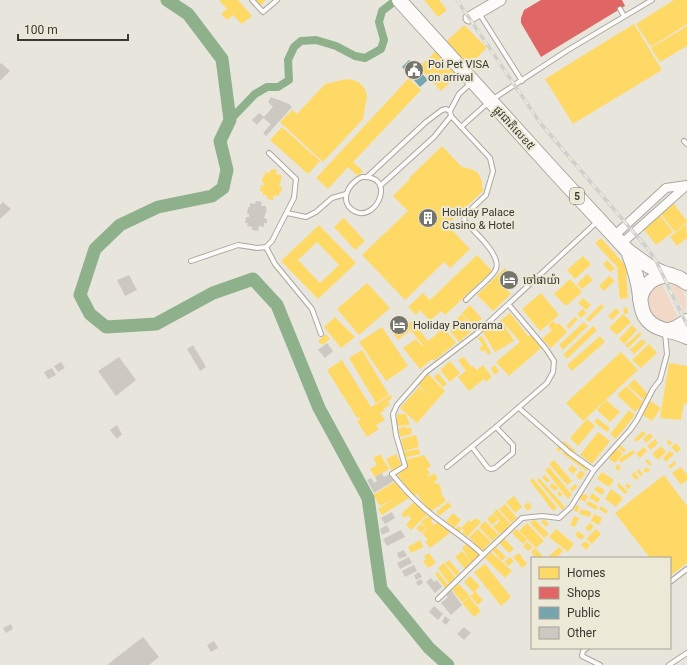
<svg xmlns="http://www.w3.org/2000/svg" width="687" height="665" font-family="Roboto,'Noto Sans Khmer',sans-serif">
	<style>
		.green { fill: #f2d8c7 }
		.homes { fill: #ffd966; fill-rule: evenodd }
		.shops { fill: #e06666 }
		.public { fill: #76a5af }
		.lines { fill: none; stroke-linecap: round; stroke-linejoin: round }
		.canal { stroke: #8eb18c; stroke-width: 8 }
		.river { stroke: #8eb18c; stroke-width: 13 }
		.building { fill: #cdc9c2 }
		.lane-casing { stroke: #a9a8a0; stroke-width: 6 }
		.street-casing { stroke: #a9a8a0; stroke-width: 10 }
		.secondary-casing { stroke: #a9a8a0; stroke-width: 13 }
		.highway-casing { stroke: #a9a8a0; stroke-width: 16 }
		.lane { stroke: #fcfbfa; stroke-width: 4 }
		.street { stroke: #fcfbfa; stroke-width: 8 }
		.secondary { stroke: #fcfbfa; stroke-width: 11 }
		.highway { stroke: #fcfbfa; stroke-width: 14 }
		.rail-casing { stroke: #cfcfcd; stroke-width: 3.5 }
		.rail { stroke: #ede9d7; stroke-width: 2; stroke-dasharray: 6; stroke-linecap: butt }
		.labels { text-anchor: middle; dominant-baseline: central; stroke-width: 4; stroke-linejoin: round; paint-order: stroke }
		.shield { fill: #ede9d7; stroke: #6f6d63; stroke-width: 1 }
		.shield-label { font-size: 10px; font-weight: bold; fill: #393831 }
		.poi-label { font-size: 11px; fill: #393831; stroke: #ede9d7; text-anchor: start }
		.street-label { font-size: 11px; fill: #393831; stroke: #ede9d7 }
	</style>
	<rect width="100%" height="100%" fill="#e8e6dc"/>
	<!-- green -->
	<g class="green">
		<path d="M 661,282 L 679,320 C 659,330 636,305 653,288 C 655,286 658,284 661,282 Z"/>
		<path d="M 669,282 C 684,286 687,298 685,313 Z"/>
	</g>
	<!-- homes -->
	<g class="homes">
		<polygon points="219,0 238,0 252,16 242,24 233,15 227,20 221,14 227,9"/>
		<polygon points="255,0 266,0 260,6"/>
		<polygon points="424,0 439,0 447,10 438,17"/>
		<polygon points="674,0 687,0 687,24 651,47 636,24"/>
		<polygon points="634,24 662,70 573,124 545,79"/>
		<polygon points="464,25 487,48 441,91 419,67"/>
		<polygon points="687,26 687,46 660,62 651,48"/>
		<polygon points="409,78 421,90 353,162 363,171 358,176 348,167 328,189 316,178"/>
		<polygon points="346,79 353,80 360,83 365,89 367,96 363,119 323,162 280,122 292,110 297,114 325,84"/>
		<polygon points="282,127 320,161 308,174 270,140"/>
		<polygon points="442,146 462,167 471,169 478,173 482,181 482,188 484,190 447,225 470,249 450,268 444,262 405,300 362,255 408,211 393,196 410,179 409,178"/>
		<polygon points="271,169 277,170 276,174 281,175 281,177 282,177 279,187 282,187 282,192 280,191 279,196 274,195 273,200 267,199 267,195 262,195 263,192 260,191 261,185 264,186 264,183 262,182 263,175 265,175 265,172 270,173"/>
		<polygon points="673,203 687,221 687,222 675,232 660,213"/>
		<polygon points="659,214 673,232 656,245 642,227"/>
		<polygon points="344,218 365,241 355,250 334,227"/>
		<polygon points="686,224 687,238 677,246 670,237"/>
		<path d="M 319,225 L 356,263 L 318,299 L 281,261 ZM 317,242 L 339,265 L 320,283 L 298,260 Z"/>
		<polygon points="601,238 627,267 628,274 626,274 628,298 620,299 617,269 619,269 595,243"/>
		<polygon points="477,255 492,271 445,315 441,311 430,321 420,310 416,315 408,307 423,293 430,300"/>
		<polygon points="583,256 591,264 575,279 567,270"/>
		<polygon points="607,260 615,269 610,272 603,264"/>
		<polygon points="505,268 512,275 502,284 511,294 493,311 477,295"/>
		<polygon points="587,274 593,280 582,289 577,284"/>
		<polygon points="609,276 615,281 604,291 599,286"/>
		<polygon points="570,279 582,292 566,306 554,294"/>
		<polygon points="367,283 390,308 359,335 337,309"/>
		<polygon points="541,293 559,315 540,331 522,309"/>
		<polygon points="583,298 591,305 586,310 578,303"/>
		<polygon points="601,304 604,307 589,322 586,319"/>
		<polygon points="470,305 482,319 473,326 462,313"/>
		<polygon points="627,307 628,313 624,314 623,308"/>
		<polygon points="616,308 620,312 612,320 608,316"/>
		<polygon points="583,309 587,313 581,318 577,314"/>
		<polygon points="510,313 528,336 531,335 541,348 509,376 496,362 520,342 501,320"/>
		<polygon points="462,314 474,329 459,342 450,331 456,327 452,323"/>
		<polygon points="623,314 631,322 617,335 609,328"/>
		<polygon points="335,317 355,337 341,348 324,327"/>
		<polygon points="575,317 578,319 569,329 566,326"/>
		<polygon points="400,319 410,331 398,340 389,328"/>
		<polygon points="501,320 514,341 495,352 482,331"/>
		<polygon points="412,321 428,341 444,328 456,343 434,361 432,359 420,369 403,348 416,339 422,346 423,345 406,325"/>
		<polygon points="553,321 557,325 559,323 567,332 551,348 542,339 552,330 548,326"/>
		<polygon points="584,322 588,326 563,350 559,345"/>
		<polygon points="632,325 637,330 624,344 619,339"/>
		<polygon points="593,326 597,330 567,359 563,355"/>
		<polygon points="382,327 408,366 386,381 359,342"/>
		<polygon points="640,332 642,334 628,348 625,345"/>
		<polygon points="326,334 330,339 322,345 318,341"/>
		<polygon points="482,336 491,353 488,355 485,350 482,352 479,347 483,346 478,338"/>
		<polygon points="600,336 605,342 572,371 567,365"/>
		<polygon points="642,339 646,343 634,354 630,350"/>
		<polygon points="649,344 657,353 641,368 632,360"/>
		<polygon points="362,350 389,395 376,403 349,358"/>
		<polygon points="621,352 638,370 583,421 566,403"/>
		<polygon points="464,357 471,367 473,366 477,370 483,365 492,377 486,382 484,379 469,391 458,377 466,371 458,360"/>
		<polygon points="342,360 371,407 391,395 392,398 388,401 390,405 383,409 385,410 380,413 385,420 376,425 379,429 367,437 357,421 360,419 359,417 357,418 327,370"/>
		<polygon points="450,361 460,373 450,382 440,370"/>
		<polygon points="669,363 687,366 687,404 684,403 681,420 660,418"/>
		<polygon points="495,365 499,372 494,375 491,368"/>
		<polygon points="438,373 447,384 443,387 434,377"/>
		<polygon points="428,374 445,391 417,423 400,408 419,387 433,399 417,384"/>
		<polygon points="634,379 648,394 645,401 628,386"/>
		<polygon points="626,386 644,403 635,412 617,395"/>
		<polygon points="606,400 620,412 610,422 597,410"/>
		<polygon points="650,401 661,408 652,421 641,414"/>
		<polygon points="629,410 635,415 616,439 610,434"/>
		<polygon points="397,414 406,414 410,425 397,426"/>
		<polygon points="597,418 610,428 607,432 594,422"/>
		<polygon points="587,419 595,426 578,446 570,438"/>
		<polygon points="405,426 406,429 411,427 412,434 400,437 398,429"/>
		<polygon points="643,431 646,434 636,442 634,439"/>
		<polygon points="598,432 610,441 592,464 580,455"/>
		<polygon points="650,433 653,437 646,443 643,439"/>
		<polygon points="416,435 419,447 404,451 401,439"/>
		<polygon points="655,439 658,443 651,450 647,446"/>
		<polygon points="669,440 672,443 670,446 666,442"/>
		<polygon points="564,441 576,451 574,454 562,444"/>
		<polygon points="676,443 681,449 677,453 671,447"/>
		<polygon points="620,445 626,450 624,453 618,448"/>
		<polygon points="559,446 562,449 559,452 556,449"/>
		<polygon points="661,446 666,452 658,460 652,454"/>
		<polygon points="615,447 623,454 615,463 607,457"/>
		<polygon points="644,447 647,451 640,458 636,454"/>
		<polygon points="419,449 420,454 405,458 403,452"/>
		<polygon points="565,450 589,467 586,471 562,453"/>
		<polygon points="633,450 635,453 621,463 619,459"/>
		<polygon points="670,451 674,454 666,462 663,458"/>
		<polygon points="380,454 389,469 375,477 370,469 377,465 373,458"/>
		<polygon points="396,454 402,466 392,471 386,459"/>
		<polygon points="424,455 431,466 427,469 430,473 427,476 428,477 434,473 438,479 434,482 436,484 438,483 442,489 440,490 442,492 441,493 446,501 430,512 417,494 413,497 397,474 407,467 405,460"/>
		<polygon points="647,459 652,464 650,466 645,461"/>
		<polygon points="554,460 572,481 567,485 549,464"/>
		<polygon points="675,461 676,464 670,469 668,466"/>
		<polygon points="618,464 621,468 618,471 615,467"/>
		<polygon points="572,465 577,469 573,474 568,470"/>
		<polygon points="549,467 572,495 568,499 545,470"/>
		<polygon points="647,467 650,470 647,473 643,471"/>
		<polygon points="681,467 687,475 687,480 681,485 672,473"/>
		<polygon points="639,469 643,474 641,476 636,472"/>
		<polygon points="581,470 585,474 580,480 576,476"/>
		<polygon points="602,472 614,480 609,487 597,479"/>
		<polygon points="634,472 639,478 636,480 631,475"/>
		<polygon points="545,475 550,481 547,483 542,477"/>
		<polygon points="664,475 687,506 687,563 670,576 670,558 650,558 615,513"/>
		<polygon points="533,478 557,508 553,511 530,481"/>
		<polygon points="539,478 565,507 562,510 537,480"/>
		<polygon points="396,481 403,493 405,492 409,498 382,515 378,509 397,497 380,506 373,495"/>
		<polygon points="553,483 558,488 555,491 549,486"/>
		<polygon points="619,483 628,492 625,494 617,486"/>
		<polygon points="627,483 631,486 629,489 625,486"/>
		<polygon points="575,484 578,486 572,492 570,489"/>
		<polygon points="597,486 605,490 602,495 594,490"/>
		<polygon points="611,489 623,498 616,507 605,499"/>
		<polygon points="559,491 563,494 560,497 557,494"/>
		<polygon points="582,493 588,496 585,502 579,499"/>
		<polygon points="592,493 600,499 598,503 589,498"/>
		<polygon points="514,496 522,507 515,513 506,502"/>
		<polygon points="588,501 598,506 596,510 586,504"/>
		<polygon points="414,502 427,515 411,530 406,525 411,519 408,515 405,518 401,514"/>
		<polygon points="448,502 452,506 439,516 436,512"/>
		<polygon points="528,502 532,507 528,511 524,506"/>
		<polygon points="505,504 517,518 511,523 499,509"/>
		<polygon points="575,505 579,506 578,512 574,511"/>
		<polygon points="601,506 608,511 606,514 599,509"/>
		<polygon points="497,509 511,525 500,534 493,527 500,521 493,513"/>
		<polygon points="581,509 591,512 590,517 579,514"/>
		<polygon points="453,513 461,520 454,528 446,521"/>
		<polygon points="493,514 498,520 492,525 487,519"/>
		<polygon points="594,514 602,518 599,525 591,521"/>
		<polygon points="430,515 434,519 431,521 434,525 439,521 450,533 430,548 425,542 428,540 422,533 427,529 421,522"/>
		<polygon points="574,516 579,518 575,527 570,525"/>
		<polygon points="476,518 481,522 467,537 462,533 464,530 461,528 469,520 471,522"/>
		<polygon points="534,519 549,534 544,538 530,523"/>
		<polygon points="544,519 549,524 546,527 541,522"/>
		<polygon points="485,521 499,535 492,541 479,527"/>
		<polygon points="527,523 544,541 536,548 519,531"/>
		<polygon points="590,523 594,526 589,532 585,528"/>
		<polygon points="421,524 426,528 421,533 416,528"/>
		<polygon points="459,526 462,530 458,533 455,529"/>
		<polygon points="478,529 491,542 482,551 469,537"/>
		<polygon points="516,529 527,540 523,544 512,533"/>
		<polygon points="556,529 574,544 568,552 549,537"/>
		<polygon points="596,529 601,534 592,544 586,539"/>
		<polygon points="578,531 585,536 581,540 575,535"/>
		<polygon points="504,538 514,549 509,553 499,543"/>
		<polygon points="420,540 423,547 411,553 408,547"/>
		<polygon points="585,541 590,545 586,550 581,545"/>
		<polygon points="527,542 533,547 528,551 523,546"/>
		<polygon points="467,544 472,550 474,548 480,555 471,562 462,548"/>
		<polygon points="496,547 506,557 502,561 492,550"/>
		<polygon points="559,547 563,551 556,558 547,558"/>
		<polygon points="535,548 544,558 536,558 531,552"/>
		<polygon points="462,551 472,563 465,569 455,557"/>
		<polygon points="491,552 512,571 505,578 485,558"/>
		<polygon points="429,553 436,563 428,568 423,561 426,559 424,556"/>
		<polygon points="519,553 527,564 522,568 513,557"/>
		<polygon points="510,557 514,561 508,566 504,562"/>
		<polygon points="449,560 460,573 456,576 445,563"/>
		<polygon points="444,563 457,580 450,585 438,568"/>
		<polygon points="485,564 511,597 501,606 474,572"/>
		<polygon points="438,572 449,586 445,588 435,574"/>
		<polygon points="470,576 480,586 475,591 483,600 478,605 470,596 474,593 464,582"/>
		<polygon points="459,584 470,596 462,602 452,590"/>
		<polygon points="469,597 481,611 474,617 462,603"/>
	</g>
	<!-- shops -->
	<polygon class="shops" points="541,0 622,0 625,6 541,57 521,23 521,18 524,10"/>
	<!-- public -->
	<polygon class="public" points="409,60 428,80 420,87 402,67"/>
	<g class="lines">
		<!-- canal -->
		<polyline class="canal" points="230,120 255,94 267,87 278,87 289,80 288,60 294,47 301,41 316,40 336,46 355,56 365,58 381,49 384,40 379,22 382,11 396,0"/>
		<!-- river -->
		<polyline class="river" points="167,0 188,14 222,59 230,120 220,141 227,170 223,188 212,196 158,207 120,225 95,249 80,295 90,314 106,327 156,324 213,293 253,279 277,305 319,408 368,498 381,589 429,648 448,665"/>
	</g>
	<!-- building -->
	<g class="building">
		<polygon points="1,63 10,71 0,81 0,64"/>
		<polygon points="271,97 289,104 292,107 266,136 263,133 271,124 263,118 273,107 268,102"/>
		<polygon points="259,113 264,117 257,125 252,120"/>
		<polygon points="256,201 262,202 261,206 266,206 266,209 267,209 264,218 267,219 267,223 264,223 264,227 259,226 258,231 252,230 252,227 247,226 248,223 245,223 246,217 249,217 249,214 247,214 248,207 250,207 250,203 255,204"/>
		<polygon points="3,202 11,209 0,219 0,205"/>
		<polygon points="129,275 137,290 125,296 117,280"/>
		<polygon points="327,343 333,351 325,358 318,350"/>
		<polygon points="193,345 206,367 200,371 187,349"/>
		<polygon points="119,357 136,380 116,396 98,371"/>
		<polygon points="61,362 65,368 58,372 54,366"/>
		<polygon points="52,368 56,375 48,379 44,372"/>
		<polygon points="117,425 122,434 117,439 110,430"/>
		<polygon points="382,473 384,477 390,474 394,481 374,493 367,480 371,478 374,483 377,481 375,477"/>
		<polygon points="392,512 395,518 385,524 381,518"/>
		<polygon points="387,525 390,531 382,535 380,529"/>
		<polygon points="401,530 405,537 387,546 383,539"/>
		<polygon points="404,550 407,556 399,559 397,553"/>
		<polygon points="409,557 412,563 400,569 397,563"/>
		<polygon points="414,565 417,571 405,577 402,571"/>
		<polygon points="419,572 422,577 416,580 414,575"/>
		<polygon points="431,578 434,582 437,580 442,587 435,593 426,582"/>
		<polygon points="421,579 423,583 418,586 416,582"/>
		<polygon points="451,590 462,605 451,615 441,603 448,597 446,595"/>
		<polygon points="434,606 443,614 438,620 429,612"/>
		<polygon points="445,616 450,620 446,625 442,622"/>
		<polygon points="11,624 13,629 6,633 3,628"/>
		<polygon points="464,627 471,633 464,640 457,634"/>
		<polygon points="143,637 159,657 149,665 107,665"/>
		<polygon points="214,641 218,648 211,652 207,645"/>
	</g>
	<g class="lines">
		<!-- lane casing -->
		<g class="lane-casing">
			<g id="lane">
				<polyline points="252,0 263,12 277,0"/>
				<polyline points="620,9 624,16"/>
				<polyline points="479,13 522,81"/>
				<polyline points="450,111 459,94 471,83"/>
				<path d="M 451,116 L 490,158 L 493,171 L 486,195 L 465,215 L 464,221 C 474,231 504,257 495,271 C 490,279 473,292 466,300"/>
				<polyline points="461,127 490,101 568,50 652,0"/>
				<polyline points="684,141 687,144"/>
				<path d="M 362,177 C 397,175 377,221 356,212 C 338,204 347,183 362,177 Z"/>
				<polyline points="367,177 426,122 442,110 446,109 450,111 451,116 434,137 380,186"/>
				<polyline points="287,213 306,217 316,212 332,198 346,194"/>
				<polyline points="266,247 275,264 312,309 321,334"/>
				<polyline points="191,261 238,245 257,248 266,247 272,241 294,198 296,179 269,153"/>
				<polyline points="519,408 570,453 594,470"/>
				<polyline points="472,447 488,468 491,469 495,468 513,453 513,445 496,427"/>
				<polyline points="447,467 496,427 547,383 553,372 554,361 546,349 509,305"/>
				<path d="M 483,555 C 467,539 448,528 431,514 C 416,502 404,489 392,474 L 405,466 L 396,435 L 393,414 L 397,405 L 426,372 L 476,334 L 598,221"/>
				<polyline points="670,582 687,569"/>
				<polyline points="438,599 483,555 522,518 542,516 559,518 571,507 594,470 630,430 637,420 653,389 660,380 667,354 665,333"/>
				<polyline points="587,648 583,651 582,656 600,665"/>
				<polyline points="669,665 687,653"/>
			</g>
		</g>
		<!-- street casing -->
		<g class="street-casing">
			<g id="street">
				<polyline points="614,236 666,188 687,185"/>
				<polyline points="621,244 686,186"/>
			</g>
		</g>
		<!-- secondary casing -->
		<g class="secondary-casing">
			<polyline id="secondary" points="469,18 500,0"/>
		</g>
		<!-- highway casing -->
		<g class="highway-casing">
			<g id="highway">
				<polyline points="399,0 555,172 628,251 649,266 661,272 679,278 687,283"/>
				<path d="M 628,251 C 632,262 636,273 638,284 C 642,301 638,316 655,326 C 664,331 677,332 687,337"/>
				<path d="M 640,299 C 644,283 654,276 671,275"/>
				<polyline points="669,330 676,328 687,321"/>
			</g>
		</g>
		<!-- lane -->
		<use href="#lane" class="lane"/>
		<!-- street -->
		<use href="#street" class="street"/>
		<!-- secondary -->
		<use href="#secondary" class="secondary"/>
		<!-- highway -->
		<use href="#highway" class="highway"/>
		<!-- rail casing -->
		<g class="rail-casing">
			<polyline id="rail" points="457,0 541,124 648,249 656,261 687,325"/>
		</g>
		<!-- rail -->
		<use href="#rail" class="rail"/>
	</g>
	<!-- icons -->
	<defs>
		<g id="civic-disc" transform="scale(1)"><circle r="9.5" fill="#76756d" stroke="#ede9d7"/><path d="M-.6-6.5H3V-4.5H.6V-3L4-1V1h2V6H-6V1h2V-1L-.6-3ZM-1.2 2.5V6h2.4V2.5Z" fill="#fff"/></g>
		<g id="building-disc" transform="scale(1)"><circle r="9.5" fill="#76756d" stroke="#ede9d7"/><path d="M-4-6H4V6H1V3H-1V6H-4ZM-2.5-4.3h1.7v1.8h-1.7ZM.8-4.3h1.7v1.8H.8ZM-2.5-1h1.7V.8h-1.7ZM.8-1h1.7V.8H.8Z" fill="#fff"/></g>
		<g id="hotel-disc" transform="scale(1)"><circle r="9.5" fill="#76756d" stroke="#ede9d7"/><path d="M-6-4.5h1.5V1H6V5H4.5V3h-9V5H-6ZM-4 0a1.8 1.8 0 1 1 3.6 0ZM.5 0V-2.5h3Q6-2.5 6 0Z" fill="#fff"/></g>
	</defs>
	<g fill-rule="evenodd">
		<use href="#civic-disc" x="414" y="70"/>
		<use href="#building-disc" x="428" y="218"/>
		<use href="#hotel-disc" x="509" y="280"/>
		<use href="#hotel-disc" x="399" y="325"/>
	</g>
	<g class="labels">
		<!-- shield labels -->
		<rect class="shield" x="570" y="188" width="14" height="16" rx="3"/>
		<g class="shield-label">
			<text x="577" y="196">5</text>
		</g>
		<!-- poi labels -->
		<g class="poi-label">
			<text x="428" y="64">Poi Pet VISA<tspan x="428" dy="13">on arrival</tspan></text>
			<text x="442" y="212">Holiday Palace<tspan x="442" dy="13">Casino &amp; Hotel</tspan></text>
			<text x="523" y="280">ចៅផាយ៉ា</text>
			<text x="413" y="325">Holiday Panorama</text>
		</g>
		<!-- street labels -->
		<g class="street-label">
			<text transform="translate(514 128) rotate(48)">ផ្លូវជាតិលេខ៥</text>
		</g>
	</g>
	<!-- legend -->
	<rect x="531" y="557" width="140" height="92" fill="#ede9d7" stroke="#a5a295"/>
	<rect x="539" y="567" width="20" height="12" fill="#ffd966" stroke="#a5a295"/>
	<text x="567" y="577" font-size="12" fill="#393831">Homes</text>
	<rect x="539" y="587" width="20" height="12" fill="#e06666" stroke="#a5a295"/>
	<text x="567" y="597" font-size="12" fill="#393831">Shops</text>
	<rect x="539" y="607" width="20" height="12" fill="#76a5af" stroke="#a5a295"/>
	<text x="567" y="617" font-size="12" fill="#393831">Public</text>
	<rect x="539" y="627" width="20" height="12" fill="#cdc9c2" stroke="#a5a295"/>
	<text x="567" y="637" font-size="12" fill="#393831">Other</text>
	<!-- scale -->
	<path d="M18 34v6h110v-6" fill="none" stroke="#393831" stroke-width="2"/>
	<text x="24" y="34" font-size="12" fill="#393831" stroke="#ede9d7" stroke-width="3" paint-order="stroke">100 m</text>
</svg>
